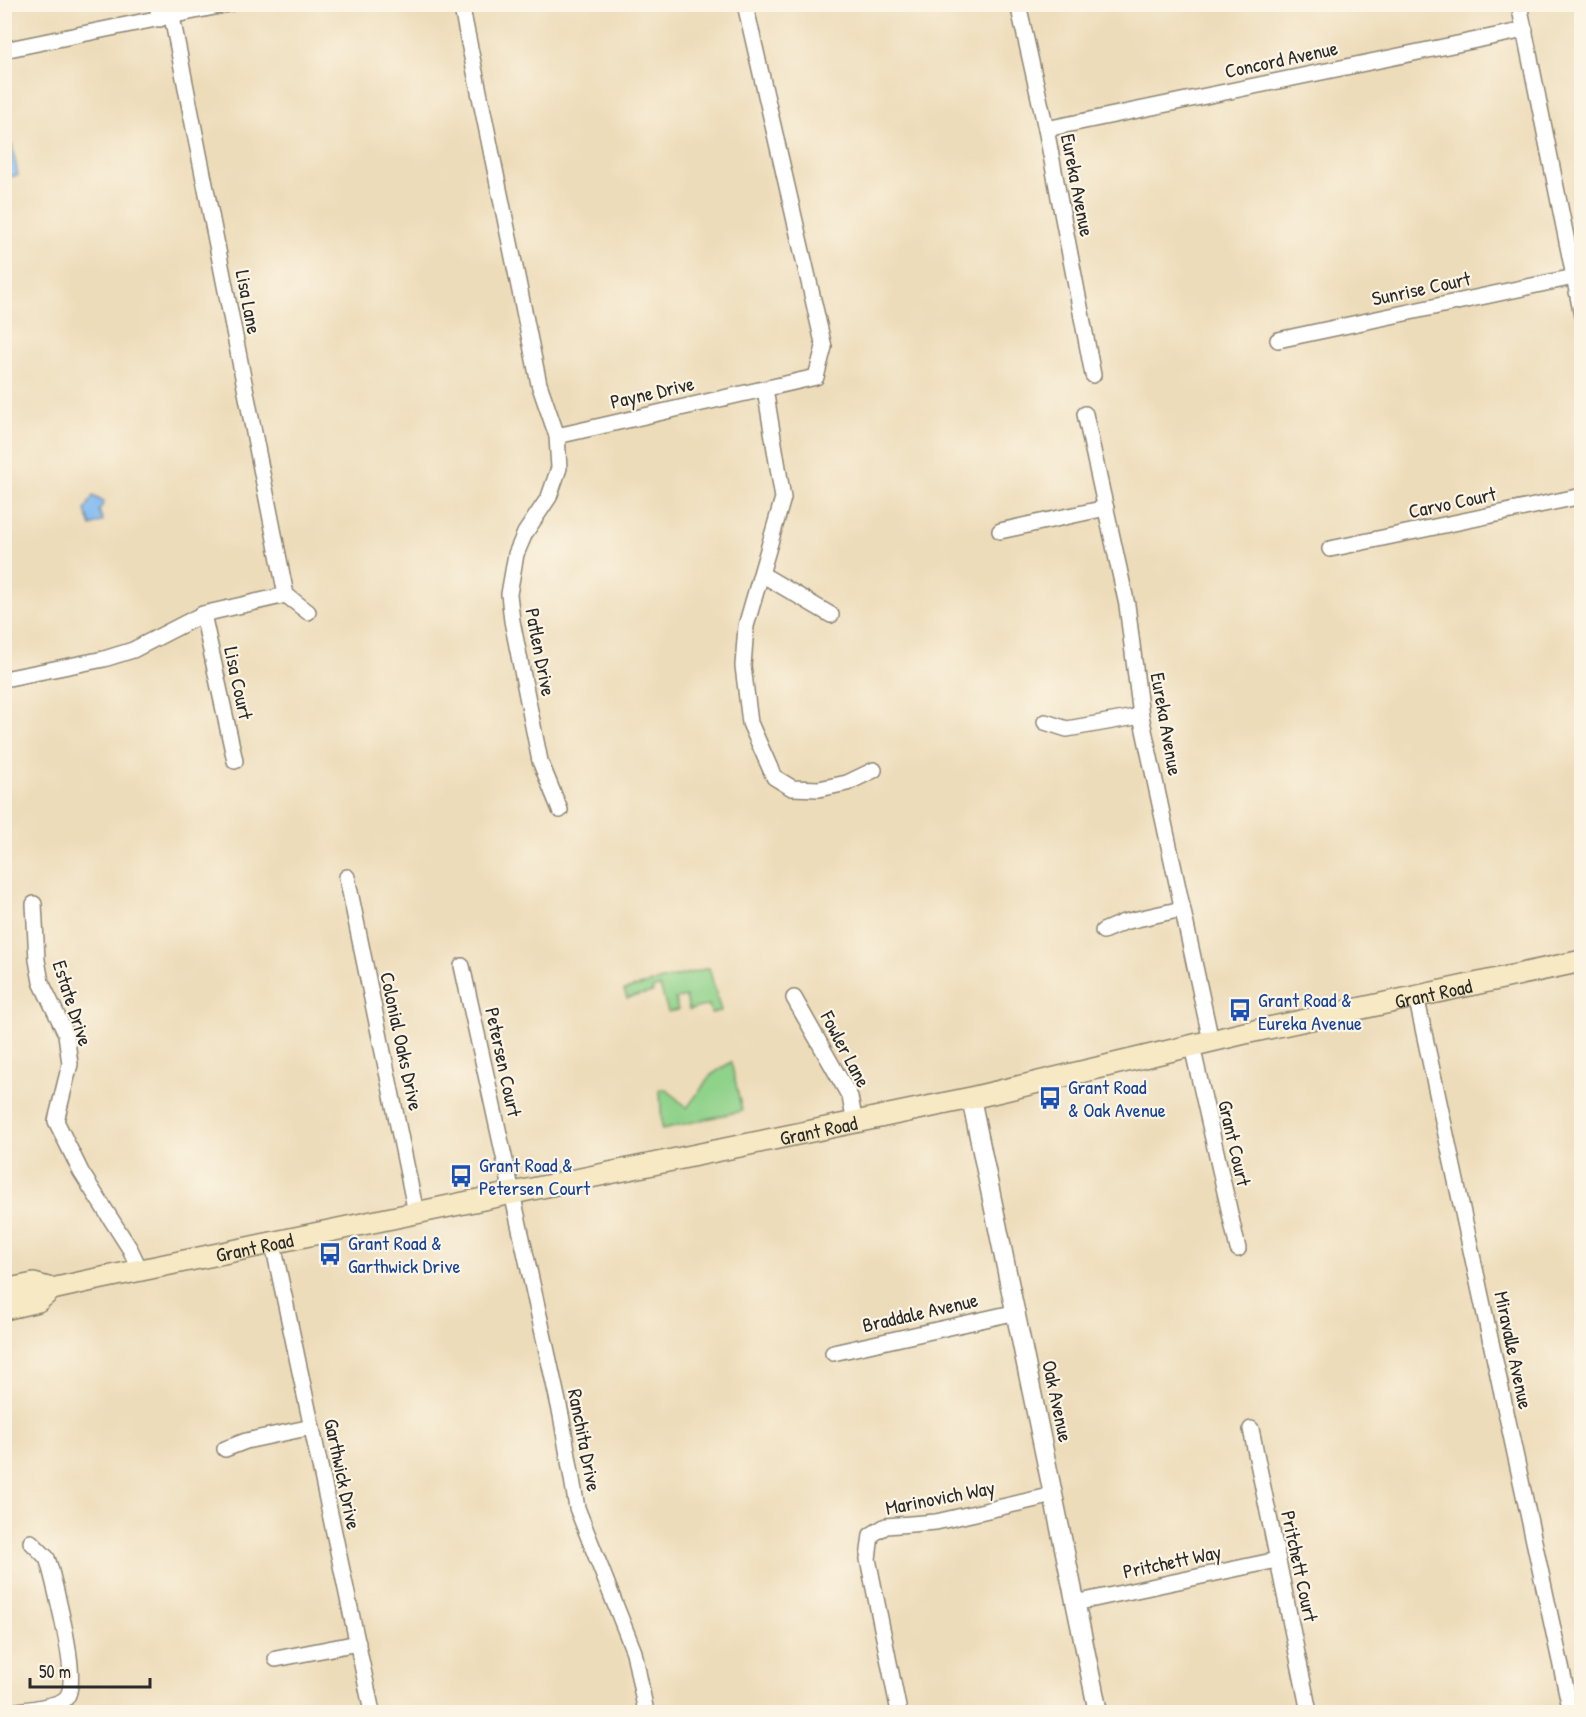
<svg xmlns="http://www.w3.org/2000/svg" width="1586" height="1717" font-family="'Patrick Hand',sans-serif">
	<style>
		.green { fill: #8fd28a; stroke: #5d7e5a; stroke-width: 1.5 }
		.water { fill: #80b9f0; stroke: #56728e; stroke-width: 1.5 }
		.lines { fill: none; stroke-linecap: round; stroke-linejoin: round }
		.minor-casing { stroke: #8c8472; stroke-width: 18 }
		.tertiary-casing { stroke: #8c8472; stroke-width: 21 }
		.secondary-casing { stroke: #8c8472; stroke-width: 24 }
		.minor { stroke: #fff; stroke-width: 15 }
		.tertiary { stroke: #fff; stroke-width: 18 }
		.secondary { stroke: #f6e9c3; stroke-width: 21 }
		.labels { text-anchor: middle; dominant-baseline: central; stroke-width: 4.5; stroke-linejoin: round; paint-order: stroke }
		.street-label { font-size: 20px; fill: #2b2b2b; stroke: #fcf5e5 }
		.transit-label { font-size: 20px; fill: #164399; stroke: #fcf5e5; text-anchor: start }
	</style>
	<rect width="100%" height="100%" fill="#fcf5e5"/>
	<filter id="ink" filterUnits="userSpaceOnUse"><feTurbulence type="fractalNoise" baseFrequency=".0167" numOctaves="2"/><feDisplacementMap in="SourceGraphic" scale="12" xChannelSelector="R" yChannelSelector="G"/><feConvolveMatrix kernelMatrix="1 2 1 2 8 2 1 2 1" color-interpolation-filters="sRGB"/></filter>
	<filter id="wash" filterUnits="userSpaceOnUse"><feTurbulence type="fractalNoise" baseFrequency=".008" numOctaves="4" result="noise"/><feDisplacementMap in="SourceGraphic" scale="24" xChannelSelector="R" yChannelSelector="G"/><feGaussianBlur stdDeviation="1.35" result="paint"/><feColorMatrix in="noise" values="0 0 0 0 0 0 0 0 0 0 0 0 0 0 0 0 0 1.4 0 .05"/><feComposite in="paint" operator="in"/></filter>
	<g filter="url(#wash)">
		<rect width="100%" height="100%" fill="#eddcb9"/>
		<!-- green -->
		<g class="green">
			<polygon points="709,968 721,1011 711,1013 709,1005 689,1010 686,997 675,999 678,1010 668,1012 660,986 652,989 653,992 627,998 624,990"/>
			<polygon points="731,1062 742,1111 662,1129 660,1089 666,1089 687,1108 711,1075"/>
		</g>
		<!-- water -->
		<g class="water">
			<polygon points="12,145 18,175 5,178 5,146"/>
			<polygon points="93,496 104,502 99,511 103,521 91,526 85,510"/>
		</g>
	</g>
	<g filter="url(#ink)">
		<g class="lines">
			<!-- minor casing -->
			<g class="minor-casing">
				<g id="minor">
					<polyline points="157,4 160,19"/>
					<polyline points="461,4 539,384 557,436 816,377 824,347 745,4"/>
					<polyline points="1018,4 1046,129 1093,375"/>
					<polyline points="1519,4 1582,316"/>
					<polyline points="4,50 229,4"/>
					<polyline points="1046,129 1525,30"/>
					<polyline points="1278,340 1574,277"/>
					<polyline points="765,389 783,498 746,626 743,666 750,723 774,777 792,788 819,789 847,783 874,770"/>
					<polyline points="1085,414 1127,605 1141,716 1211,1041"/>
					<polyline points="557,436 559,468 549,497 525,533 516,554 509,594 512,621 540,761 560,810"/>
					<polyline points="1000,531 1106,508"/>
					<polyline points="1330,549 1582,496"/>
					<polyline points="763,575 831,615"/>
					<polyline points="286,595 308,612"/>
					<polyline points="203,614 235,761"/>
					<polyline points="4,679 104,659 133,650 203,614 286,595 172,17"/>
					<polyline points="1045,722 1067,729 1141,716"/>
					<polyline points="347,877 416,1213"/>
					<polyline points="34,904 37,960 41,982 66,1034 70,1064 56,1121 81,1172 130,1249 140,1270"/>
					<polyline points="1103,931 1124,922 1182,909"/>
					<polyline points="462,966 561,1415 577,1508 634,1652 646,1712"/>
					<polyline points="1416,996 1571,1712"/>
					<polyline points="794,998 850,1097 855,1123"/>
					<polyline points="1192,1046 1238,1249"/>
					<polyline points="273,1244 372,1712"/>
					<polyline points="833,1353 1017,1312"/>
					<polyline points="1251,1429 1309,1712"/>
					<polyline points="225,1449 246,1441 312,1427"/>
					<polyline points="1075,1603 1277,1560"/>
					<polyline points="276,1659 358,1643"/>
					<path d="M 10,1712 C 23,1710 54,1707 64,1700 C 83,1687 55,1589 50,1567 L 47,1558 L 31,1542"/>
					<polyline points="899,1712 868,1559 871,1535 886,1526 936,1522 1054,1495"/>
				</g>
			</g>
			<!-- tertiary casing -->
			<g class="tertiary-casing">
				<polyline id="tertiary" points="971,1098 1098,1712"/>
			</g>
			<!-- secondary casing -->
			<g class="secondary-casing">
				<g id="secondary">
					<polyline points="4,1290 34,1284 52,1289"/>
					<path id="s1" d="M 4,1309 L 38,1301 L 52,1289 L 88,1281 L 971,1098 L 1245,1033 L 1582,961"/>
				</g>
			</g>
			<!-- minor -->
			<use href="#minor" class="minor"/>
			<!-- tertiary -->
			<use href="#tertiary" class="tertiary"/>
			<!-- secondary -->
			<use href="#secondary" class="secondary"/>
		</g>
	</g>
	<!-- icons -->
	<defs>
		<g id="bus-bare" transform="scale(1.8)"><path d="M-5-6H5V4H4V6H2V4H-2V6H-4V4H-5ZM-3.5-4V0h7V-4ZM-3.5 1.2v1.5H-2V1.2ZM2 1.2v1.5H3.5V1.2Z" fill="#1a4fb4" stroke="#fcf5e5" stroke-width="2.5" paint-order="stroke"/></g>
	</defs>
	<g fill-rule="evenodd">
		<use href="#bus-bare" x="1240" y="1010"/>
		<use href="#bus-bare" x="1050" y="1098"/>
		<use href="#bus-bare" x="461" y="1176"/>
		<use href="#bus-bare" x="330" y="1254"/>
	</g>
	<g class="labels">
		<!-- street labels -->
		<g class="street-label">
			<text transform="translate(1281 59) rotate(-12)">Concord Avenue</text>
			<text transform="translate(1078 185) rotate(79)">Eureka Avenue</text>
			<text transform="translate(1421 288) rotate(-12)">Sunrise Court</text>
			<text transform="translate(249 302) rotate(79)">Lisa Lane</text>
			<text transform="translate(652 392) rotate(-13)">Payne Drive</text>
			<text transform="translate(1452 502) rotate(-12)">Carvo Court</text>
			<text transform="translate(541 652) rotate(79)">Patlen Drive</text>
			<text transform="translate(239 683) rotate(78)">Lisa Court</text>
			<text transform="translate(1167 724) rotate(80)">Eureka Avenue</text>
			<text stroke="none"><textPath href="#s1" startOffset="1466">Grant Road</textPath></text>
			<text transform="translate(73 1003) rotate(72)">Estate Drive</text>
			<text transform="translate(402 1041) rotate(78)">Colonial Oaks Drive</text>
			<text transform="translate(846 1049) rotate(62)">Fowler Lane</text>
			<text transform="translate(504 1062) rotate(78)">Petersen Court</text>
			<text stroke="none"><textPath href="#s1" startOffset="836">Grant Road</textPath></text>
			<text transform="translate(1235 1143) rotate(77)">Grant Court</text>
			<text stroke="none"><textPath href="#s1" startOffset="260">Grant Road</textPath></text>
			<text transform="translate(920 1312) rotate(-13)">Braddale Avenue</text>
			<text transform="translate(1514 1350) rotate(78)">Miravalle Avenue</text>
			<text transform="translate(1058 1401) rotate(78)">Oak Avenue</text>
			<text transform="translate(585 1440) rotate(79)">Ranchita Drive</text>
			<text transform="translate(343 1474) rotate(78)">Garthwick Drive</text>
			<text transform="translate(940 1497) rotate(-11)">Marinovich Way</text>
			<text transform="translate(1172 1561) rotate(-12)">Pritchett Way</text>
			<text transform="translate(1300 1566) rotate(78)">Pritchett Court</text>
		</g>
		<!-- transit labels -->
		<g class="transit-label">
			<text x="1258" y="999">Grant Road &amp;<tspan x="1258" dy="23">Eureka Avenue</tspan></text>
			<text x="1068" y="1086">Grant Road<tspan x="1068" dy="23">&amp; Oak Avenue</tspan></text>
			<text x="479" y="1164">Grant Road &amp;<tspan x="479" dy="23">Petersen Court</tspan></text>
			<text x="348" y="1242">Grant Road &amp;<tspan x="348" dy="23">Garthwick Drive</tspan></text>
		</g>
	</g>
	<!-- margin -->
	<rect width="1586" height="1717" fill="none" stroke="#fcf5e5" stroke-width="24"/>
	<!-- scale -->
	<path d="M30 1678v9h120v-9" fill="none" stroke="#2b2b2b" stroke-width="3"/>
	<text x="39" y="1678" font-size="18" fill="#2b2b2b" stroke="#fcf5e5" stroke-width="4.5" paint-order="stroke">50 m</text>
</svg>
